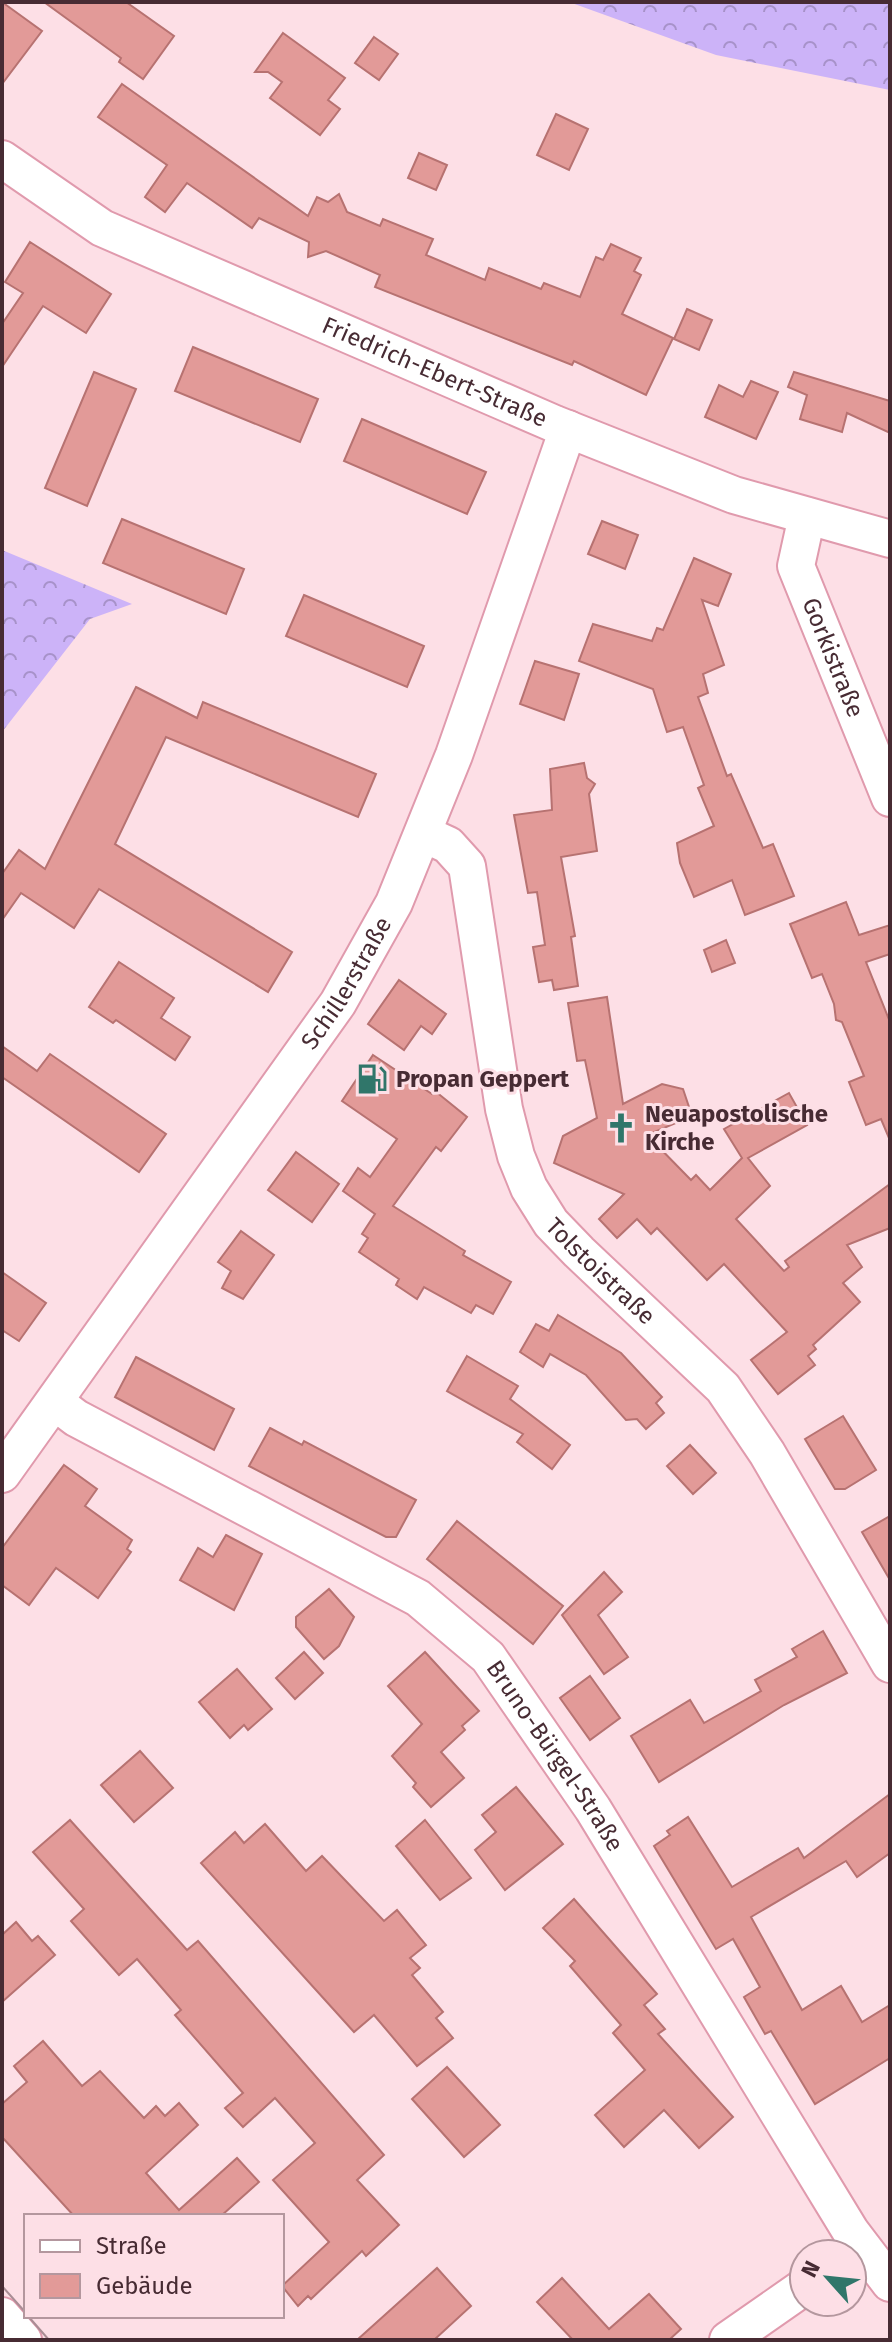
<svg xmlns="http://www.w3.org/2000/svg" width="892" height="2342" font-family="'Fira Sans',sans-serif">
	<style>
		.forest { fill: url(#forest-crowns) }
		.building { fill: #e29a98; stroke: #b77271; stroke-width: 2 }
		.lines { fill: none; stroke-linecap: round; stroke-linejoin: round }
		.minor-casing { stroke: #e09aad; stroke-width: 40 }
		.minor { stroke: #fff; stroke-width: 36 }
		.tram { stroke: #aa8d95; stroke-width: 2 }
		.labels { text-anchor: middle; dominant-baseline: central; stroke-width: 6; stroke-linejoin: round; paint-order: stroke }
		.street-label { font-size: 24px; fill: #472b33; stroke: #fddfe6 }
		.poi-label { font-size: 24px; font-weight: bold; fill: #472b33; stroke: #fddfe6; text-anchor: start }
	</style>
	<defs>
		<pattern id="forest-crowns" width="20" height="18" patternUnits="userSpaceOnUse" patternTransform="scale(2)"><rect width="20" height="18" fill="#ccb3f8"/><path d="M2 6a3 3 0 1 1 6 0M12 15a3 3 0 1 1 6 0" fill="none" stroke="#a792c9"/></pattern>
	</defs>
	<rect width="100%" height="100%" fill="#fddfe6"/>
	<!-- forest -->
	<g class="forest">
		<polygon points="569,2 890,2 890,90 716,55"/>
		<polygon points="2,550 132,604 90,619 2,732"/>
	</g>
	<!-- building -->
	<g class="building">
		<polygon points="2,2 42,31 2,84"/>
		<polygon points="44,2 126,2 174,36 143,79 119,62 121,58"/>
		<polygon points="283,33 345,78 328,100 340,109 320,135 270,98 282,82 268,72 255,72"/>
		<polygon points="374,37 398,54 379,80 355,63"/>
		<polygon points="122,84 308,216 317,197 328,202 339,194 347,212 380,226 383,219 433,239 426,255 485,280 489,268 541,289 544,283 580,297 596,257 603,260 611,244 641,258 634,271 641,275 622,314 673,338 646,395 574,361 572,365 375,287 380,275 326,251 308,257 309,242 259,218 252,228 187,183 165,212 145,197 167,165 98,117"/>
		<polygon points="556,114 588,129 569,170 537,155"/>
		<polygon points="419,153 447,165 436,190 408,178"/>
		<polygon points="30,242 111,294 86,333 43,306 2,367 2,324 23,293 5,282"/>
		<polygon points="687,309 712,320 699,350 674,339"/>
		<polygon points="193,347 318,399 300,442 175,391"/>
		<polygon points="94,372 136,389 87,506 45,488"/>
		<polygon points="794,372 890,401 890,433 847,413 842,432 800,419 807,395 788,387"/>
		<polygon points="751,381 778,392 756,439 705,417 719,385 743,397"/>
		<polygon points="362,419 486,472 467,514 344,461"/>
		<polygon points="122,519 244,569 226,614 103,563"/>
		<polygon points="602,521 638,535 625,569 588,554"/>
		<polygon points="694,558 731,574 718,606 702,600 724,665 703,674 708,693 698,697 727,776 731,774 763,848 773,844 794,896 745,915 732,880 694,897 680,863 677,843 714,826 698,788 704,785 683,727 667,732 653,689 579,661 593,624 652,641 657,628 663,630"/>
		<polygon points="304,595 424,646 407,687 286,636"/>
		<polygon points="535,661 579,674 564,720 520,704"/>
		<polygon points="136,687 197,718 203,702 376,774 358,817 166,737 115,844 292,952 268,992 99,889 74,928 21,893 2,920 2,874 19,850 45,869"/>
		<polygon points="584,763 587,778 595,784 589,794 597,851 561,857 575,936 571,937 578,986 554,990 552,980 539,982 533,947 545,945 537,892 528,893 514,815 552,810 550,769"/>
		<polygon points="846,902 859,935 890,925 890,954 866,962 890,1022 889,1138 881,1119 866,1125 849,1082 864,1076 842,1022 836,1020 834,1004 822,974 812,978 790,924"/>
		<polygon points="726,940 735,963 712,972 704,950"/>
		<polygon points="119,962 174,998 161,1018 190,1037 175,1060 116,1020 113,1023 89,1007"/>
		<polygon points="399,980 446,1014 432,1034 421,1026 404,1050 368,1024"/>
		<polygon points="607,997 623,1104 662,1084 683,1089 689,1107 683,1120 647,1135 691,1180 696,1175 710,1190 742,1158 724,1129 789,1093 807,1125 748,1158 770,1186 736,1219 784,1271 789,1267 785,1261 890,1184 890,1228 847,1245 862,1267 843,1283 860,1302 813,1345 816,1349 808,1356 815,1365 778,1394 751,1360 787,1332 724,1264 707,1280 657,1228 651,1234 637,1219 617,1238 599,1219 624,1194 554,1163 563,1136 597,1118 585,1060 577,1061 568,1003"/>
		<polygon points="2,1046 37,1071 50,1054 166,1134 139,1172 2,1077"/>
		<polygon points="373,1055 432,1094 435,1091 467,1117 441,1151 436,1147 393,1206 465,1251 463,1255 511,1282 493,1314 476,1305 471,1313 424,1287 417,1299 396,1285 399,1279 359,1252 368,1238 362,1234 375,1214 343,1191 358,1168 370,1177 397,1139 342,1101"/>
		<polygon points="296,1152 339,1184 312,1222 268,1190"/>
		<polygon points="241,1231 274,1255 243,1299 222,1288 231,1271 218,1262"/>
		<polygon points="2,1272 46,1303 19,1341 2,1330"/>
		<polygon points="558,1315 621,1353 662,1397 656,1403 664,1413 646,1429 637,1419 626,1420 586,1375 550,1354 543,1367 520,1352 536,1324 549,1331"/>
		<polygon points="467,1356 518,1386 510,1399 570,1445 552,1469 517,1442 523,1434 447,1391"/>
		<polygon points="136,1357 234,1409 214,1450 115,1397"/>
		<polygon points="843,1416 876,1470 845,1489 835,1489 805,1439"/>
		<polygon points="270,1428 302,1445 304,1441 416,1500 396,1537 386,1537 249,1466"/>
		<polygon points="690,1445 716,1473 693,1494 667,1466"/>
		<polygon points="64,1465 97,1489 85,1506 132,1540 127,1549 131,1552 98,1598 56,1568 29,1605 2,1585 2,1548"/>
		<polygon points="890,1516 890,1580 862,1532"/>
		<polygon points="457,1521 563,1606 533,1644 427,1559"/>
		<polygon points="226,1535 262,1554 234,1610 180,1580 198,1548 213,1557"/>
		<polygon points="604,1572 622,1592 598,1615 628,1657 604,1674 562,1615"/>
		<polygon points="329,1589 354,1617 339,1646 324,1659 296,1627 296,1617"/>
		<polygon points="823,1631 847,1673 784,1705 659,1782 631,1736 690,1700 704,1723 761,1691 755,1680 797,1657 792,1649"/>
		<polygon points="304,1652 323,1673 295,1699 276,1678"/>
		<polygon points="425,1652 479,1711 462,1726 465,1730 441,1752 464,1778 431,1807 413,1787 416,1783 392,1756 422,1724 388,1686"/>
		<polygon points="237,1669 272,1709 248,1730 244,1725 230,1738 199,1702"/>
		<polygon points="590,1676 620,1718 590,1740 560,1698"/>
		<polygon points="140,1751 173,1788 134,1822 101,1785"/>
		<polygon points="516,1787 563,1844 505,1890 475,1850 496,1832 482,1815"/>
		<polygon points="890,1794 890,1853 857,1877 846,1861 751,1917 802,2010 841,1986 862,2022 890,2005 890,2058 815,2104 771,2031 765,2034 744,1997 760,1987 733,1939 716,1949 654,1846 670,1835 667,1831 688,1817 732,1887 798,1848 804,1858"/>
		<polygon points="70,1820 187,1950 198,1941 384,2155 357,2180 399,2225 366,2256 362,2251 311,2299 308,2296 298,2306 282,2286 329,2242 273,2180 315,2143 275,2098 243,2127 225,2108 243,2093 175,2015 181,2010 137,1959 119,1975 71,1921 84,1909 33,1852"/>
		<polygon points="425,1820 471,1878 440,1900 396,1846"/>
		<polygon points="265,1824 306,1871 322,1856 384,1921 397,1910 426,1945 410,1958 420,1968 412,1975 443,2012 436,2018 453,2038 417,2066 374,2015 354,2032 201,1863 235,1832 244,1843"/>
		<polygon points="574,1899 657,1994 644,2005 665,2029 658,2034 733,2117 699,2148 664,2110 624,2147 595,2115 645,2070 613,2033 621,2025 570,1966 575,1961 543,1928"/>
		<polygon points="16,1922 32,1941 38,1936 55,1955 2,2002 2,1935"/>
		<polygon points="43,2041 82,2086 100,2071 144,2118 156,2106 165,2116 179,2103 198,2125 146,2173 179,2210 237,2158 259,2182 221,2216 74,2216 2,2137 2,2104 27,2082 14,2066"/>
		<polygon points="447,2067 500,2125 464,2157 412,2099"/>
		<polygon points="437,2268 471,2306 434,2340 357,2340"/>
		<polygon points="562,2278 609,2329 649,2294 681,2329 669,2340 573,2340 537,2302"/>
	</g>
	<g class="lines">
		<!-- minor casing -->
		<g class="minor-casing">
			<g id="minor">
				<path id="s1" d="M 2,159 L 102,228 L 555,424 L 734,495 L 890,539"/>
				<path id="s2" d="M 807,516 L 796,566 L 890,798"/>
				<path id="s3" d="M 424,834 L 448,845 L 467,866 L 504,1109 L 516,1156 L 529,1188 L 551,1223 L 579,1252 L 723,1388 L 767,1453 L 890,1664"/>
				<path id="s4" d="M 55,1402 L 76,1418 L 418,1598 L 488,1657 L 593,1809 L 851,2232 L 890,2283"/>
				<path id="s5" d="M 2,1474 L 338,1003 L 394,903 L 454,755 L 568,429"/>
				<polyline points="2,2316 23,2340"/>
				<polyline points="728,2340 804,2287"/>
			</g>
		</g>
		<!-- minor -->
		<use href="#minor" class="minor"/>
		<!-- tram -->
		<g class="tram">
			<polyline points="2,2286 26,2313"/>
			<polyline points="28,2316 49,2340"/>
		</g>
	</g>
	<!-- icons -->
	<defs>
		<g id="fuel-bare" transform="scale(2.4)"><path d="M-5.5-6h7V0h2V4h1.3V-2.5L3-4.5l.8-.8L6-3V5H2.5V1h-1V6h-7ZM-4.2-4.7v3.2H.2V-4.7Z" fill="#30766a" stroke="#fddfe6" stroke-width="2.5" paint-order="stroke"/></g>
		<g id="church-bare" transform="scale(2.4)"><path d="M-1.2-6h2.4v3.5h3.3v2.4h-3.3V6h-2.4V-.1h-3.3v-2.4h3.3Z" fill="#30766a" stroke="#fddfe6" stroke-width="2.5" paint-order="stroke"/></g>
	</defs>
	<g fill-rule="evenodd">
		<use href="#fuel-bare" x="372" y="1079"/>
		<use href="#church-bare" x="621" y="1128"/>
	</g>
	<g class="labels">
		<!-- street labels -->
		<g class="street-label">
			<text stroke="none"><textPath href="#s1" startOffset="484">Friedrich-Ebert-Straße</textPath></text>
			<text stroke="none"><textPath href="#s2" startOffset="150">Gorkistraße</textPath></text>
			<text stroke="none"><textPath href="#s5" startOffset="600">Schillerstraße</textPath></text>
			<text stroke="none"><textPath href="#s3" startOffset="494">Tolstoistraße</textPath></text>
			<text stroke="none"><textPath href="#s4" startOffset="624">Bruno-Bürgel-Straße</textPath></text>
		</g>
		<!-- poi labels -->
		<g class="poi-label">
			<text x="396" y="1079">Propan Geppert</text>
			<text x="645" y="1114">Neuapostolische<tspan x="645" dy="28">Kirche</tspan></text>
		</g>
	</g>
	<!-- border -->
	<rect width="892" height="2342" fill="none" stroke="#472b33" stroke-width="8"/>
	<!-- legend -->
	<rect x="24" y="2214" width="260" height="104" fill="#fddfe6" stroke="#b4979e" stroke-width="2"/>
	<rect x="40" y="2240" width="40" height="12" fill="#ffffff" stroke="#b4979e" stroke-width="2"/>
	<text x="96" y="2254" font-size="24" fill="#472b33">Straße</text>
	<rect x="40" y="2274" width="40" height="24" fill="#e29a98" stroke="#b4979e" stroke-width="2"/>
	<text x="96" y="2294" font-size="24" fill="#472b33">Gebäude</text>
	<!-- north arrow -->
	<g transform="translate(828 2278) rotate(297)"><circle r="38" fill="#fddfe6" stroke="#b4979e" stroke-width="2"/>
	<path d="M0-6L14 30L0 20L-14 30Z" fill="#30766a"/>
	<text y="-12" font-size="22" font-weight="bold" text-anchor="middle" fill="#472b33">N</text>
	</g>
</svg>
